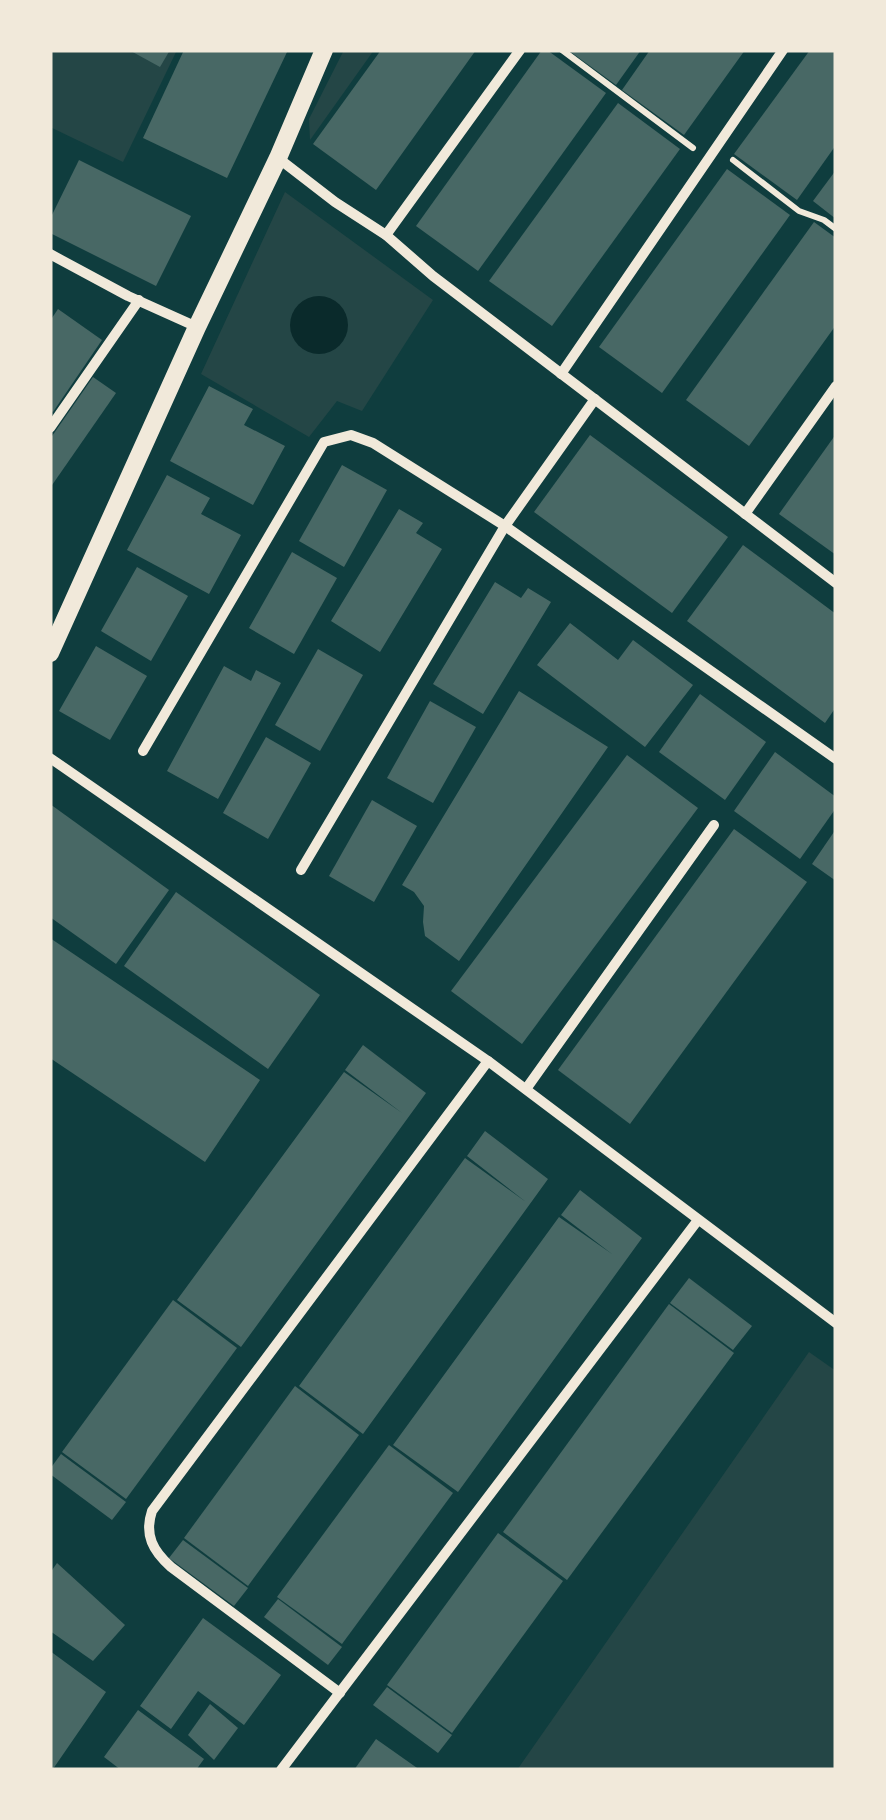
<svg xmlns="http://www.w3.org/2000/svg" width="886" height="1820" font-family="'Titillium Web',sans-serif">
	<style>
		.green { fill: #244646 }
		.water { fill: #0a2a2b }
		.building { fill: #486865 }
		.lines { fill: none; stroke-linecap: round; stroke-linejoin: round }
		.path { stroke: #f1e9da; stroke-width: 6 }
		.minor { stroke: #f1e9da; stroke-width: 10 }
		.tertiary { stroke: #f1e9da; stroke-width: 18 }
	</style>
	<rect width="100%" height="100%" fill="#0f3d3e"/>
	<!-- green -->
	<g class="green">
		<polygon points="50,50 177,50 123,162 50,127"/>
		<polygon points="344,50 374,50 310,140 309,119"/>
		<polygon points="285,192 433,300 362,411 337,401 309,437 201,374"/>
		<polygon points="809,1352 836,1371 836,1770 517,1770"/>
	</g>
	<!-- water -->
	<circle class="water" cx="319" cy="325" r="29"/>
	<!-- building -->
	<g class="building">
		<polygon points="129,50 170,50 160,67"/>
		<polygon points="184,50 288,50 227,178 143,138"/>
		<polygon points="381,50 476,50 376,190 313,144"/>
		<polygon points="542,50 547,50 606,93 478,271 416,226"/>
		<polygon points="568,50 641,50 616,85"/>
		<polygon points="650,50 745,50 684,135 622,90"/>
		<polygon points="810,50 836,50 836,145 797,200 734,154"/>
		<polygon points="618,103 680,149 552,326 489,281"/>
		<polygon points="79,160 191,216 156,286 50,233 50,219"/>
		<polygon points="727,169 790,215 662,393 599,347"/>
		<polygon points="836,170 836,219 813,201"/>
		<polygon points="814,222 836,238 836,325 749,446 686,400"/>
		<polygon points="58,309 102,340 53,412 50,410 50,321"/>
		<polygon points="93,377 116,393 50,488 50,439"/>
		<polygon points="209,386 253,409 244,425 285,446 253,505 170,461"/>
		<polygon points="836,434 836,555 779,514"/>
		<polygon points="590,435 728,537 672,613 534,512"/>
		<polygon points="342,465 387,490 344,567 299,541"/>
		<polygon points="167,475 210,498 201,514 241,535 209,594 127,550"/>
		<polygon points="399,509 423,523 416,533 442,549 380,652 331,621"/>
		<polygon points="743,545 836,614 836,707 825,723 687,621"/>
		<polygon points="292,552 337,578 294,654 249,628"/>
		<polygon points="137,567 188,596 151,661 101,631"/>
		<polygon points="495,582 521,598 528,588 551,602 483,714 433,684"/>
		<polygon points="570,623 618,660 633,640 693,685 645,747 537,665"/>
		<polygon points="96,646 147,676 110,740 59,711"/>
		<polygon points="318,649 363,675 320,751 275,725"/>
		<polygon points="224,666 251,681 256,670 281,683 218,799 167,771"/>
		<polygon points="519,691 608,747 459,961 425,936 423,922 424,906 414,892 402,885"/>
		<polygon points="700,694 766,742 725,800 659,752"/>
		<polygon points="430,701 476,727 433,803 387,778"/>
		<polygon points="266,737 311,763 268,839 223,813"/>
		<polygon points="775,752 836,797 836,808 800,859 734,811"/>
		<polygon points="627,755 698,808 522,1044 451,991"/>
		<polygon points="372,800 417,826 374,902 329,876"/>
		<polygon points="50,804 169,890 116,964 50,917"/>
		<polygon points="734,829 807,882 630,1124 558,1070"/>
		<polygon points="836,829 836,881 812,864"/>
		<polygon points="176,892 320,995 268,1069 124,966"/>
		<polygon points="50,938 260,1080 205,1162 50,1058"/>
		<polygon points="363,1045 426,1093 241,1347 177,1300 344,1072 402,1113 345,1070"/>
		<polygon points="485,1131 548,1179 363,1434 299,1386 465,1158 526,1202 467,1156"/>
		<polygon points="580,1190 642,1238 458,1492 393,1445 559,1217 612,1254 561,1215"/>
		<polygon points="689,1278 752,1326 733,1350 670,1303"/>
		<polygon points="173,1300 237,1348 126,1499 62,1452"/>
		<polygon points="669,1304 734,1353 567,1580 503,1532"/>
		<polygon points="295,1386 359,1435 248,1586 184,1538"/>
		<polygon points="389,1445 453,1493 342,1644 277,1597"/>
		<polygon points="61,1454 126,1502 112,1520 50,1474 50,1469"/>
		<polygon points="498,1533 563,1581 452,1733 387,1685"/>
		<polygon points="183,1540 248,1588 234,1606 169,1558"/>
		<polygon points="57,1563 125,1625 93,1661 50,1631 50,1573"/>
		<polygon points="278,1599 342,1647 328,1665 264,1617"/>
		<polygon points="203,1618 281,1675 244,1725 198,1691 171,1729 140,1706"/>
		<polygon points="50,1651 106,1692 53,1769 50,1766"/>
		<polygon points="387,1687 452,1735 438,1753 373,1705"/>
		<polygon points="210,1704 238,1728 214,1760 188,1735"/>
		<polygon points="138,1710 204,1759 196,1770 121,1770 104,1757"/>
		<polygon points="376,1739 420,1770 354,1770"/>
	</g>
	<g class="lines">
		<!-- path -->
		<g class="path">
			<polyline points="562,50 693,148"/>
			<polyline points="733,160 799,211 824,220 836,229"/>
		</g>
		<!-- minor -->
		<g class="minor">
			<polyline points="278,158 335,202 386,235 433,276 836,583"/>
			<polyline points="386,235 520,50"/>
			<polyline points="50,254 128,296 197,327"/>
			<polyline points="561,374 783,50"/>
			<polyline points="50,428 139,300"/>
			<polyline points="745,514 836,386"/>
			<polyline points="143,751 324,442 351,435 373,443 505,526 836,759"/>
			<polyline points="50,758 488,1061 836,1323"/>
			<polyline points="301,870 505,526 595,399"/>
			<polyline points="526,1089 714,825"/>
			<path d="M 340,1693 L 171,1567 C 153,1551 144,1535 152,1511 L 488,1061"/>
			<polyline points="281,1770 698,1220"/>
		</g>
		<!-- tertiary -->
		<polyline class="tertiary" points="50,653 197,327 278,158 324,50"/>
	</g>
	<!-- border -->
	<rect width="886" height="1820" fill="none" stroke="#f1e9da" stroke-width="105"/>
</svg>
